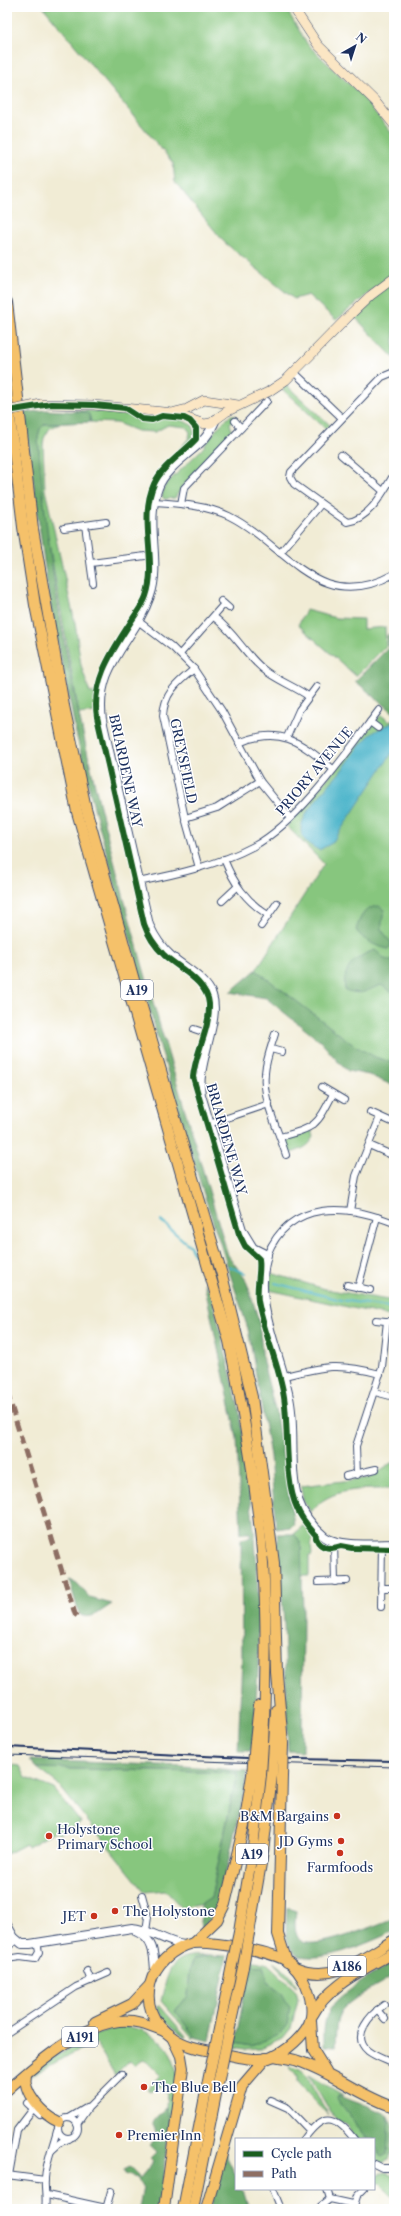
<svg xmlns="http://www.w3.org/2000/svg" width="401" height="2216" font-family="'Libre Caslon Text',serif">
	<style>
		.green { fill: #87c67e; stroke: #517a6e }
		.forest { fill: #6dab6d; stroke: #446d66 }
		.water { fill: #4db5cb; stroke: #347294 }
		.lines { fill: none; stroke-linecap: round; stroke-linejoin: round }
		.stream { stroke: #4db5cb; stroke-width: 2 }
		.minor-casing { stroke: #3b4b70; stroke-width: 8 }
		.tertiary-casing { stroke: #3b4b70; stroke-width: 10 }
		.secondary-casing { stroke: #3b4b70; stroke-width: 10 }
		.primary-casing { stroke: #3b4b70; stroke-width: 12 }
		.trunk-casing { stroke: #3b4b70; stroke-width: 12 }
		.minor { stroke: #fff; stroke-width: 6 }
		.tertiary { stroke: #fff; stroke-width: 8 }
		.secondary { stroke: #fbe6c4; stroke-width: 9 }
		.primary { stroke: #f5c16b; stroke-width: 10 }
		.trunk { stroke: #f5c16b; stroke-width: 10 }
		.tram { stroke: #1b2f5e; stroke-width: 1 }
		.rail { stroke: #1b2f5e; stroke-width: 2 }
		.secondary-bridge-casing { stroke: #3b4b70; stroke-width: 10; stroke-linecap: butt }
		.trunk-bridge-casing { stroke: #3b4b70; stroke-width: 12; stroke-linecap: butt }
		.secondary-bridge { stroke: #fbe6c4; stroke-width: 9 }
		.trunk-bridge { stroke: #f5c16b; stroke-width: 10 }
		.quiet { stroke: #8d6e63; stroke-width: 5; stroke-dasharray: 10 5; stroke-linecap: butt }
		.cycleway-casing { stroke: #fff; stroke-width: 8 }
		.cycleway { stroke: #1b5e20; stroke-width: 6 }
		.poi-dot { fill: #c8321e; stroke: #fff; stroke-width: 1.5 }
		.labels { text-anchor: middle; dominant-baseline: central; stroke-width: 3; stroke-linejoin: round; paint-order: stroke }
		.shield { fill: #fff; stroke: #5f6d8e; stroke-width: 1 }
		.shield-label { font-size: 12px; font-weight: bold; fill: #1b2f5e }
		.street-label { font-size: 13px; fill: #1b2f5e; stroke: #fff }
		.poi-label { font-size: 13px; fill: #1b2f5e; stroke: #fff; text-anchor: start }
	</style>
	<rect width="100%" height="100%" fill="#fff"/>
	<filter id="ink" filterUnits="userSpaceOnUse"><feTurbulence type="fractalNoise" baseFrequency=".025" numOctaves="2"/><feDisplacementMap in="SourceGraphic" scale="8" xChannelSelector="R" yChannelSelector="G"/><feConvolveMatrix kernelMatrix="1 2 1 2 8 2 1 2 1" color-interpolation-filters="sRGB"/></filter>
	<filter id="wash" filterUnits="userSpaceOnUse"><feTurbulence type="fractalNoise" baseFrequency=".012" numOctaves="4" result="noise"/><feDisplacementMap in="SourceGraphic" scale="16" xChannelSelector="R" yChannelSelector="G"/><feGaussianBlur stdDeviation="0.9" result="paint"/><feColorMatrix in="noise" values="0 0 0 0 0 0 0 0 0 0 0 0 0 0 0 0 0 1.4 0 .05"/><feComposite in="paint" operator="in"/></filter>
	<g filter="url(#wash)">
		<rect width="100%" height="100%" fill="#f1ecd5"/>
		<!-- green -->
		<g class="green">
			<polygon points="43,7 285,7 308,45 361,95 394,136 394,273 336,320 308,295 294,299 224,242 175,182 173,163"/>
			<polygon points="394,282 394,358 354,316 373,297"/>
			<polygon points="286,385 330,425 326,429 282,389"/>
			<polygon points="74,410 125,413 139,421 152,422 163,418 180,419 193,426 195,433 191,441 160,473 189,438 190,432 186,427 168,425 155,432 137,431 117,423 91,422 89,414"/>
			<polygon points="231,415 235,415 236,418 230,423 232,431 230,436 182,487 175,498 164,499 162,496 165,485 202,449 218,427"/>
			<polygon points="45,424 60,424 50,428 44,438 43,446 45,490 75,623 81,665 90,693 95,692 95,712 79,714 43,509 38,437 40,429"/>
			<polygon points="306,610 336,618 363,619 363,629 385,627 386,646 356,676 298,625"/>
			<polygon points="381,715 390,722 394,717 394,1074 296,1006 256,970 324,864 287,826"/>
			<path d="M 312,1130 L 314,1137 C 308,1148 300,1150 288,1154 L 287,1144 L 285,1142 L 287,1138 L 303,1135 L 305,1132 Z"/>
			<polygon points="271,1273 325,1289 394,1301 394,1317 269,1290"/>
			<path d="M 391,1463 L 394,1463 L 394,1488 L 392,1489 C 364,1489 329,1487 311,1512 L 303,1500 L 301,1486 L 369,1478 Z"/>
			<polygon points="304,1525 315,1536 311,1543 312,1555 309,1556 309,1576 301,1576 301,1541 293,1534"/>
			<polygon points="7,1764 20,1766 26,1778 54,1789 81,1823 59,1834 55,1832 28,1847 26,1844 7,1854"/>
			<polygon points="37,1768 237,1773 211,1898 203,1904 182,1908 165,1890 145,1892 57,1783"/>
			<path d="M 209,1955 L 194,1959 L 190,1968 L 188,1996 L 175,2011 L 195,2037 L 193,2038 L 161,2001 C 165,1987 167,1963 184,1958 C 191,1955 201,1956 209,1955 Z"/>
			<polygon points="251,1960 268,1964 296,1991 298,1999 297,2004 291,2028 283,2038 259,2049 246,2050 233,2048 235,2043 252,2046 282,1993 268,1982 263,1966 250,1965"/>
			<polygon points="273,1962 288,1973 297,1986 296,1987"/>
			<polygon points="160,2006 186,2036 185,2037 166,2022 157,2007"/>
			<path d="M 120,2027 C 147,2026 173,2043 176,2071 C 178,2087 171,2105 170,2121 L 166,2108 L 167,2094 L 159,2085 L 150,2091 L 147,2089 L 160,2075 L 144,2059 L 139,2061 L 135,2065 L 130,2060 L 115,2075 L 96,2043 L 70,2054 L 30,2077 C 43,2060 98,2030 120,2027 Z"/>
			<polygon points="289,2066 300,2070 306,2075 329,2116 297,2082 297,2077"/>
			<polygon points="309,2075 343,2095 338,2095 340,2104 368,2139 358,2139 346,2125 334,2118"/>
			<polygon points="389,2116 392,2125 390,2157 389,2160 384,2164 374,2158 374,2146 383,2157 387,2154"/>
			<polygon points="381,2173 389,2174 393,2178 394,2198 380,2184 374,2183 378,2175"/>
		</g>
		<!-- forest -->
		<g class="forest">
			<path d="M 45,410 L 84,412 L 89,414 L 91,422 L 45,424 L 40,429 L 38,437 C 58,716 150,988 228,1255 L 246,1280 L 259,1321 L 263,1362 L 276,1414 L 294,1524 L 291,1527 L 276,1529 L 270,1456 L 248,1329 L 200,1182 L 159,1043 L 93,804 L 76,733 L 49,598 L 24,413 Z"/>
			<polygon points="394,628 394,713 355,681 389,647 387,636"/>
			<path d="M 379,906 L 384,910 L 381,929 L 392,944 L 388,949 C 376,946 363,941 356,930 C 360,917 364,907 379,906 Z"/>
			<path d="M 375,950 L 385,959 L 394,962 L 394,993 L 381,985 C 364,991 364,996 345,990 C 341,969 356,956 375,950 Z"/>
			<polygon points="256,970 355,1046 375,1057 394,1063 394,1086 369,1075 348,1071 341,1065 321,1042 266,998 230,992"/>
			<polygon points="204,1283 211,1292 240,1413 255,1537 259,1611 258,1671 253,1743 250,1751 238,1751 242,1658 241,1539 251,1537 250,1533 241,1533 237,1438"/>
			<polygon points="277,1534 293,1534 301,1541 303,1612 302,1752 288,1751 284,1623"/>
			<path d="M 69,1579 L 77,1583 L 90,1598 L 112,1604 C 102,1610 90,1622 79,1614 Z"/>
			<polygon points="30,1760 183,1766 248,1771 220,1900 215,1914 201,1928 200,1905 211,1898 237,1773 37,1768"/>
			<path d="M 287,1908 L 296,1911 C 295,1920 293,1935 301,1941 C 316,1951 378,1924 394,1918 L 394,1931 C 375,1940 309,1971 292,1950 C 283,1939 287,1921 287,1908 Z"/>
			<polygon points="209,1955 227,1956 210,2041 195,2037 175,2011 188,1996 190,1968 194,1959"/>
			<path d="M 394,1962 L 394,1975 C 381,1984 347,2000 340,2013 C 335,2023 336,2036 335,2047 L 324,2046 C 324,2034 323,2018 331,2008 C 344,1991 376,1972 394,1962 Z"/>
			<polygon points="250,1965 263,1966 268,1982 282,1993 290,2008 287,2025 279,2034 252,2046 235,2043"/>
			<polygon points="338,2095 389,2116 387,2154 383,2157 374,2146 374,2139 368,2139 340,2104 337,2098"/>
			<path d="M 166,2108 L 170,2121 L 159,2209 L 139,2209 L 143,2187 L 137,2178 L 124,2174 L 123,2170 L 129,2167 L 140,2178 L 154,2161 L 151,2158 L 156,2153 L 149,2146 C 156,2138 158,2133 152,2123 Z"/>
			<polygon points="224,2151 236,2176 236,2189 243,2189 249,2209 210,2209"/>
		</g>
		<!-- water -->
		<path class="water" d="M 394,723 L 394,750 L 332,843 L 319,850 C 311,846 301,840 301,830 C 301,812 331,784 342,770 C 351,759 357,747 367,738 C 374,731 385,725 394,723 Z"/>
		<g class="lines">
			<!-- stream -->
			<g class="stream">
				<polyline points="161,1221 190,1246 195,1256"/>
				<polyline points="229,1266 246,1274"/>
				<polyline points="275,1283 341,1300 394,1308"/>
			</g>
		</g>
	</g>
	<g filter="url(#ink)">
		<g class="lines">
			<!-- minor casing -->
			<g class="minor-casing">
				<g id="minor">
					<polyline points="294,372 342,418"/>
					<path d="M 394,372 L 382,377 L 291,472 L 290,477 L 294,484 L 347,522 C 369,520 384,491 394,474"/>
					<polyline points="235,421 241,428"/>
					<polyline points="341,455 383,491"/>
					<path d="M 155,502 C 180,504 206,505 229,516 C 287,545 318,616 394,574"/>
					<polyline points="181,504 184,488 267,401"/>
					<polyline points="85,525 93,583"/>
					<polyline points="64,528 106,522"/>
					<polyline points="280,553 321,504"/>
					<polyline points="91,563 153,555"/>
					<polyline points="221,601 229,608"/>
					<path d="M 214,617 C 235,633 244,653 263,669 C 276,680 294,686 308,696"/>
					<polyline points="138,621 172,647 194,669 222,711 260,781 290,818"/>
					<polyline points="180,654 224,604"/>
					<path d="M 194,669 C 177,683 164,693 163,716 L 185,818 L 199,868"/>
					<polyline points="370,722 378,728"/>
					<polyline points="287,737 299,710 317,686"/>
					<path d="M 239,743 C 281,725 301,743 333,769"/>
					<polyline points="185,818 217,808 260,781"/>
					<path d="M 224,859 C 234,884 246,901 268,915"/>
					<path d="M 138,882 C 178,874 218,865 254,846 C 300,821 347,752 379,710"/>
					<polyline points="222,901 237,887"/>
					<polyline points="261,926 277,903"/>
					<polyline points="194,1029 209,1034"/>
					<path d="M 275,1034 C 271,1047 266,1060 265,1073 C 262,1100 278,1129 286,1155"/>
					<polyline points="271,1049 282,1052"/>
					<polyline points="322,1087 344,1100"/>
					<polyline points="370,1112 392,1122"/>
					<polyline points="209,1124 269,1104"/>
					<path d="M 280,1137 C 316,1127 316,1127 333,1094"/>
					<polyline points="369,1145 394,1156"/>
					<polyline points="350,1211 356,1176 380,1117"/>
					<path d="M 267,1255 C 290,1199 347,1204 394,1223"/>
					<polyline points="347,1285 370,1290"/>
					<polyline points="358,1288 377,1217"/>
					<polyline points="376,1320 394,1322"/>
					<path d="M 285,1376 C 326,1366 338,1363 380,1374"/>
					<polyline points="375,1392 394,1397"/>
					<polyline points="357,1475 356,1446 382,1367 387,1321"/>
					<polyline points="346,1476 376,1469"/>
					<polyline points="334,1541 335,1582"/>
					<polyline points="318,1582 347,1581"/>
					<polyline points="381,1588 394,1588"/>
					<polyline points="381,1607 382,1544"/>
					<polyline points="142,1895 148,1917 146,1931"/>
					<polyline points="7,1923 16,1939"/>
					<polyline points="7,1959 20,1957 35,1959 39,1952 37,1942"/>
					<polyline points="87,1971 91,1981"/>
					<path d="M 384,2005 C 371,2014 350,2036 368,2051 C 376,2057 386,2060 394,2064"/>
					<polyline points="377,2010 385,2019"/>
					<polyline points="7,2033 76,1987 108,1973"/>
					<polyline points="270,2100 288,2108 310,2131"/>
					<polyline points="27,2103 40,2115"/>
					<circle cx="68" cy="2128" r="10"/>
					<polyline points="69,2118 86,2108"/>
					<polyline points="77,2124 88,2108 122,2074"/>
					<path d="M 304,2139 C 323,2113 334,2113 354,2139"/>
					<polyline points="51,2151 61,2142 69,2139"/>
					<polyline points="374,2164 382,2168 394,2168"/>
					<polyline points="7,2175 45,2180"/>
					<polyline points="9,2175 17,2130 33,2109"/>
					<polyline points="273,2189 281,2209"/>
					<polyline points="327,2189 330,2199"/>
					<polyline points="47,2195 106,2208"/>
					<polyline points="321,2206 330,2199 353,2204"/>
					<path d="M 45,2209 C 47,2198 44,2189 45,2178 C 46,2162 53,2146 57,2130"/>
					<polyline points="106,2209 111,2191"/>
					<polyline points="353,2209 357,2196 364,2189"/>
				</g>
			</g>
			<!-- tertiary casing -->
			<g class="tertiary-casing">
				<g id="tertiary">
					<path d="M 216,419 C 213,426 210,432 205,438 C 191,453 165,468 158,488 C 144,523 162,562 150,596 C 134,642 94,665 102,720 L 149,925 C 154,936 161,947 170,955 C 183,967 206,978 212,995 C 221,1020 196,1063 201,1095 L 242,1230 L 253,1248 L 267,1255 C 252,1306 282,1353 290,1403 C 295,1434 289,1472 298,1500 C 303,1514 314,1528 325,1537 C 338,1547 377,1544 394,1544"/>
					<path d="M 137,1932 C 154,1939 154,1955 155,1971"/>
					<path d="M 7,1946 L 16,1939 L 22,1944 L 30,1944 L 132,1928 C 150,1929 165,1942 184,1945"/>
				</g>
			</g>
			<!-- secondary casing -->
			<g class="secondary-casing">
				<g id="secondary">
					<polyline points="293,7 318,45 375,101 394,125"/>
					<polyline points="41,404 94,405 173,413 204,424 211,423 226,412 268,392 286,380 350,315 370,296 394,278"/>
					<polyline points="175,412 187,409 204,400 238,405"/>
				</g>
			</g>
			<!-- primary casing -->
			<g class="primary-casing">
				<g id="primary">
					<path d="M 193,1943 C 212,1941 271,1951 287,1961 C 303,1972 314,1998 311,2017 C 308,2034 284,2054 269,2058 C 254,2061 238,2057 224,2054 C 207,2050 187,2048 172,2037 C 131,2009 148,1955 193,1943 Z"/>
					<path d="M 295,1968 C 333,1984 361,1959 394,1940"/>
					<path d="M 312,2016 C 329,1984 364,1970 394,1952"/>
					<polyline points="311,2021 313,2050 326,2071"/>
					<polyline points="95,2022 132,2004 149,1986"/>
					<path d="M 274,2056 C 282,2058 291,2058 298,2061 C 332,2072 360,2096 394,2107"/>
					<path d="M 26,2074 C 22,2093 43,2115 59,2122"/>
					<path d="M 7,2090 C 34,2066 81,2025 119,2021 C 135,2019 149,2025 164,2031"/>
				</g>
			</g>
			<!-- trunk casing -->
			<g class="trunk-casing">
				<g id="trunk">
					<polyline points="7,302 33,529 64,706 86,808 134,980 222,1275 252,1397 274,1563 277,1674 283,1744"/>
					<path d="M 7,392 L 23,527 L 35,605 L 77,812 L 229,1341 C 244,1415 257,1488 263,1563 C 267,1623 266,1683 263,1743"/>
					<polyline points="255,1742 259,1705"/>
					<polyline points="274,1744 276,1710"/>
					<polyline points="282,1776 278,1934 287,1962"/>
					<polyline points="239,1932 253,1847 261,1775"/>
					<polyline points="249,1933 263,1852 272,1775"/>
					<polyline points="193,1943 217,1920 225,1904 244,1825 252,1775"/>
					<polyline points="218,2034 232,1965"/>
					<polyline points="228,2036 243,1967"/>
					<polyline points="164,2209 183,2068 181,2056 172,2037"/>
					<polyline points="183,2209 210,2071"/>
					<polyline points="193,2209 220,2074"/>
					<polyline points="206,2209 242,2086 266,2058"/>
				</g>
			</g>
			<!-- minor -->
			<use href="#minor" class="minor"/>
			<!-- tertiary -->
			<use href="#tertiary" class="tertiary"/>
			<!-- secondary -->
			<use href="#secondary" class="secondary"/>
			<!-- primary -->
			<use href="#primary" class="primary"/>
			<!-- trunk -->
			<use href="#trunk" class="trunk"/>
			<!-- tram -->
			<polyline class="tram" points="7,1755 394,1767"/>
			<!-- rail -->
			<polyline class="rail" points="7,1747 247,1758 394,1761"/>
			<!-- secondary-bridge casing -->
			<g class="secondary-bridge-casing">
				<polyline id="secondary-bridge" points="7,411 41,404"/>
			</g>
			<!-- trunk-bridge casing -->
			<g class="trunk-bridge-casing">
				<g id="trunk-bridge">
					<polyline points="252,1775 255,1742"/>
					<polyline points="261,1775 263,1743"/>
					<polyline points="272,1775 274,1744"/>
					<polyline points="282,1776 283,1744"/>
					<polyline points="232,1965 239,1932"/>
					<polyline points="243,1967 249,1933"/>
					<polyline points="210,2071 218,2034"/>
					<polyline points="220,2074 228,2036"/>
				</g>
			</g>
			<!-- secondary-bridge -->
			<use href="#secondary-bridge" class="secondary-bridge"/>
			<!-- trunk-bridge -->
			<use href="#trunk-bridge" class="trunk-bridge"/>
			<!-- quiet -->
			<polyline class="quiet" points="7,1392 75,1614 81,1619"/>
			<!-- cycleway casing -->
			<g class="cycleway-casing">
				<path id="cycleway" d="M 7,411 L 51,404 L 94,405 L 125,408 L 142,419 L 152,420 L 162,416 L 184,418 L 190,421 L 196,428 L 196,439 C 183,453 162,466 154,484 C 138,519 158,561 146,596 C 143,605 137,612 132,620 C 113,650 91,680 97,717 L 144,924 C 148,936 155,946 164,955 C 178,968 208,982 209,1004 C 210,1030 195,1053 193,1077 L 239,1234 L 245,1246 L 259,1259 C 261,1272 256,1286 258,1301 C 264,1334 279,1364 284,1397 C 289,1430 284,1480 297,1508 C 301,1518 307,1525 314,1533 C 316,1534 316,1536 316,1538 C 321,1550 333,1549 341,1546 L 352,1548 L 394,1549"/>
			</g>
			<!-- cycleway -->
			<use href="#cycleway" class="cycleway"/>
		</g>
	</g>
	<!-- markers -->
	<g class="poi-dot">
		<circle cx="337" cy="1816" r="4"/>
		<circle cx="49" cy="1836" r="4"/>
		<circle cx="341" cy="1841" r="4"/>
		<circle cx="340" cy="1853" r="4"/>
		<circle cx="115" cy="1911" r="4"/>
		<circle cx="94" cy="1916" r="4"/>
		<circle cx="144" cy="2087" r="4"/>
		<circle cx="119" cy="2135" r="4"/>
	</g>
	<g class="labels">
		<!-- shield labels -->
		<g class="shield">
			<rect x="121" y="980" width="32" height="20" rx="3"/>
			<rect x="236" y="1844" width="32" height="20" rx="3"/>
			<rect x="328" y="1956" width="38" height="20" rx="3"/>
			<rect x="62" y="2027" width="36" height="20" rx="3"/>
		</g>
		<g class="shield-label">
			<text x="137" y="990">A19</text>
			<text x="252" y="1854">A19</text>
			<text x="347" y="1966">A186</text>
			<text x="80" y="2037">A191</text>
		</g>
		<!-- street labels -->
		<g class="street-label">
			<text transform="translate(184 761) rotate(78)">GREYSFIELD</text>
			<text transform="translate(126 771) rotate(78)">BRIARDENE WAY</text>
			<text transform="translate(314 771) rotate(-50)">PRIORY AVENUE</text>
			<text transform="translate(227 1139) rotate(74)">BRIARDENE WAY</text>
		</g>
		<!-- poi labels -->
		<g class="poi-label">
			<text x="329" y="1816" text-anchor="end">B&amp;M Bargains</text>
			<text x="57" y="1829">Holystone<tspan x="57" dy="15">Primary School</tspan></text>
			<text x="333" y="1841" text-anchor="end">JD Gyms</text>
			<text x="340" y="1867" text-anchor="middle">Farmfoods</text>
			<text x="123" y="1911">The Holystone</text>
			<text x="86" y="1916" text-anchor="end">JET</text>
			<text x="152" y="2087">The Blue Bell</text>
			<text x="127" y="2135">Premier Inn</text>
		</g>
	</g>
	<!-- margin -->
	<rect width="401" height="2216" fill="none" stroke="#fff" stroke-width="24"/>
	<!-- legend -->
	<rect x="235" y="2138" width="140" height="52" fill="#ffffff" stroke="#a4acbf"/>
	<rect x="243" y="2151" width="20" height="6" fill="#1b5e20" stroke="#a4acbf"/>
	<text x="271" y="2158" font-size="12" fill="#1b2f5e">Cycle path</text>
	<rect x="243" y="2171" width="20" height="6" fill="#8d6e63" stroke="#a4acbf"/>
	<text x="271" y="2178" font-size="12" fill="#1b2f5e">Path</text>
	<!-- north arrow -->
	<g transform="translate(355 46) rotate(39)" stroke="#ffffff" stroke-width="3" paint-order="stroke">
	<path d="M0-3L7 15L0 10L-7 15Z" fill="#1b2f5e"/>
	<text y="-6" font-size="11" font-weight="bold" text-anchor="middle" fill="#1b2f5e">N</text>
	</g>
</svg>
